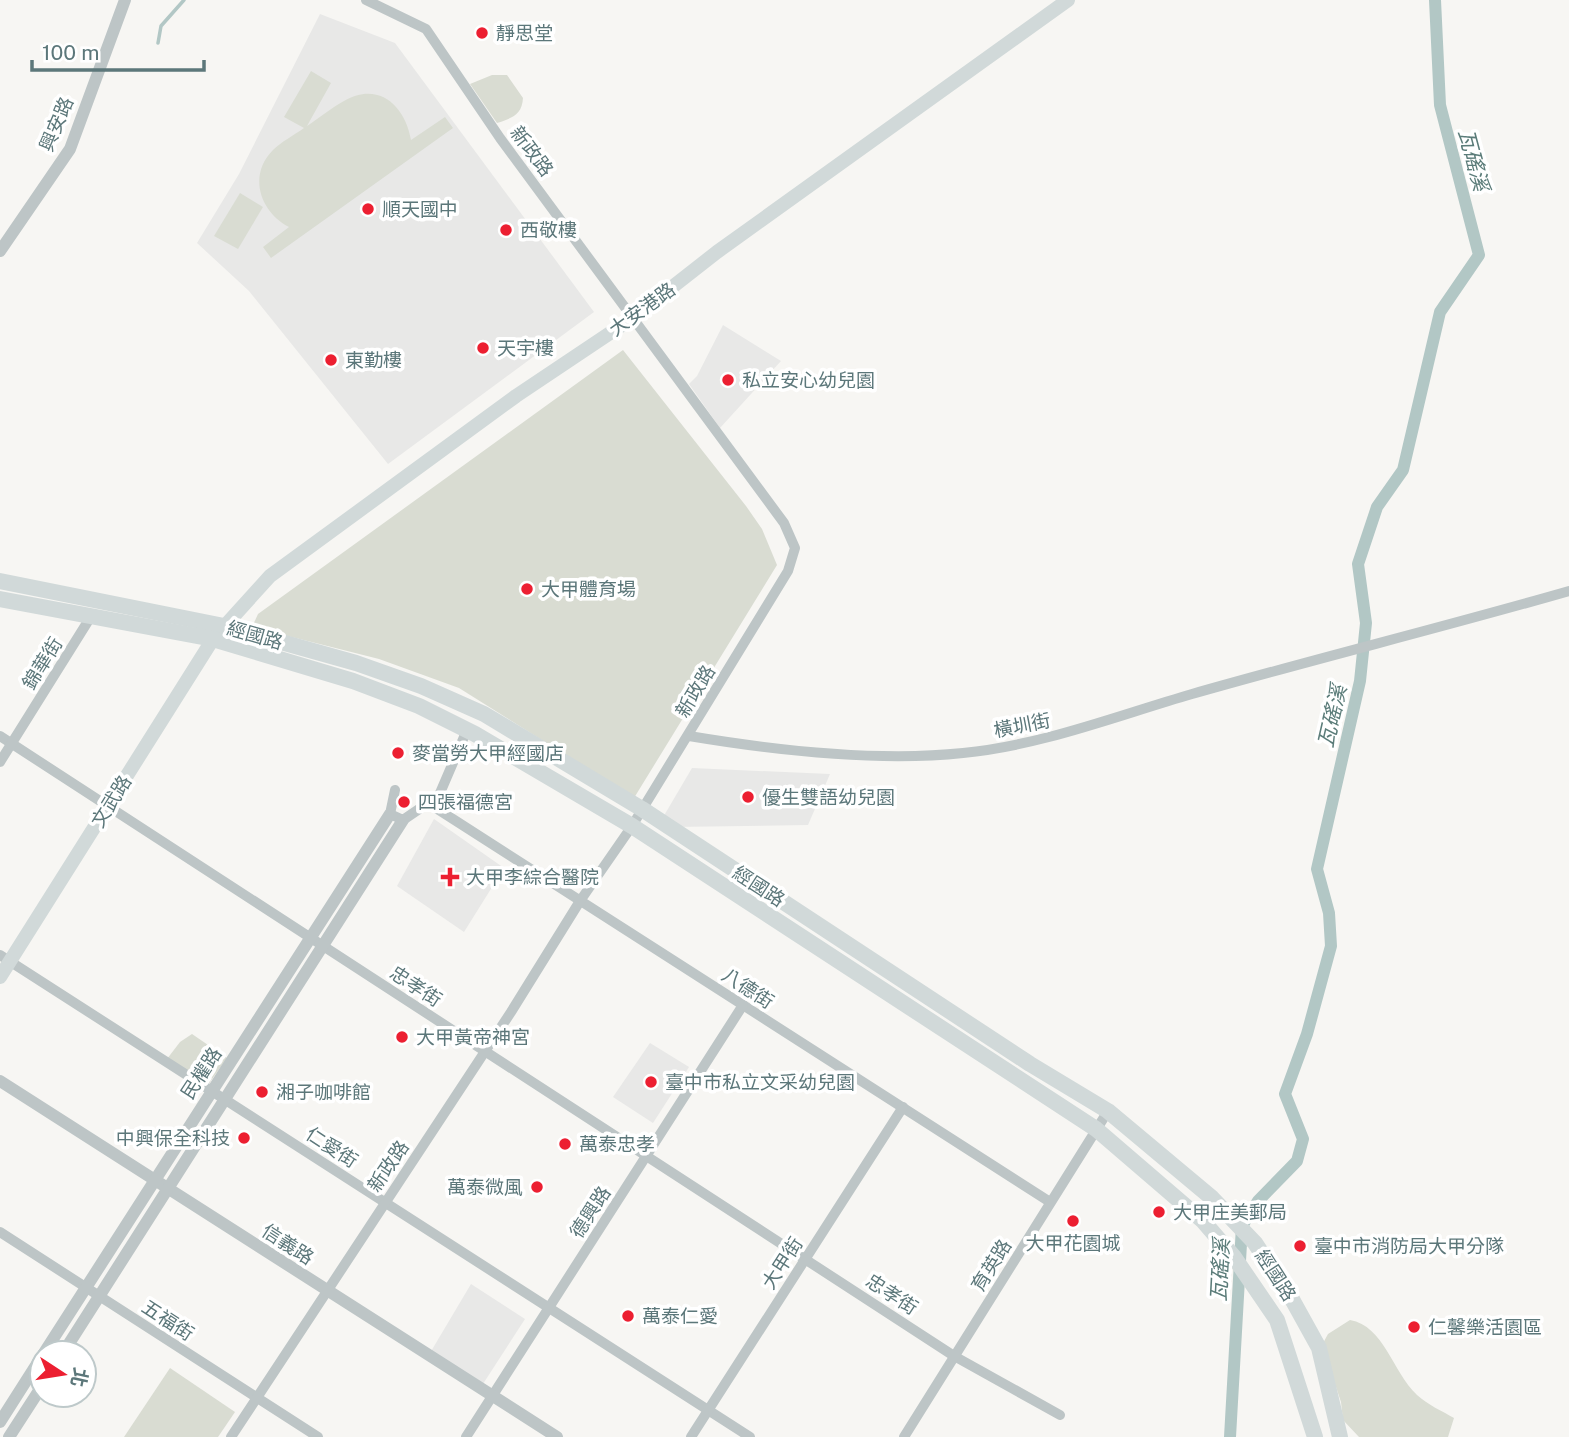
<svg xmlns="http://www.w3.org/2000/svg" width="1569" height="1437" font-family="'Public Sans','Noto Sans TC',sans-serif">
	<style>
		.built { fill: #e8e8e7 }
		.green { fill: #d9dcd2 }
		.lines { fill: none; stroke-linecap: round; stroke-linejoin: round }
		.stream { stroke: #b2c7c5; stroke-width: 3.5 }
		.canal { stroke: #b2c7c5; stroke-width: 12 }
		.minor { stroke: #bdc5c6; stroke-width: 10 }
		.tertiary { stroke: #bdc5c6; stroke-width: 12 }
		.secondary { stroke: #d1d9d9; stroke-width: 14 }
		.primary { stroke: #d1d9d9; stroke-width: 16 }
		.poi-dot { fill: #ec1f31; stroke: #fff; stroke-width: 2.5 }
		.labels { text-anchor: middle; dominant-baseline: central; stroke-width: 7; stroke-linejoin: round; paint-order: stroke }
		.poi-label { font-size: 19px; fill: #5c777a; stroke: #fff; text-anchor: start }
		.street-label { font-size: 19px; fill: #5c777a; stroke: #fff }
		.water-label { font-size: 21px; font-style: italic; fill: #5b7c79; stroke: #fff }
	</style>
	<rect width="100%" height="100%" fill="#f7f6f3"/>
	<!-- built -->
	<g class="built">
		<polygon points="320,14 395,43 594,312 388,464 249,291 197,243 239,174"/>
		<polygon points="723,325 781,361 720,428 689,384 697,376"/>
		<polygon points="692,768 830,774 808,825 673,827 662,819"/>
		<polygon points="434,819 504,868 464,932 397,886"/>
		<polygon points="650,1043 689,1067 653,1123 613,1097"/>
		<polygon points="471,1284 525,1319 481,1387 430,1353"/>
	</g>
	<!-- green -->
	<g class="green">
		<path d="M 311,71 L 331,83 L 307,126 C 319,118 331,108 344,101 C 379,81 405,106 411,140 L 445,117 L 453,128 L 271,258 L 263,247 L 289,227 C 261,213 247,176 273,150 C 281,142 294,135 304,128 L 284,117 Z"/>
		<path d="M 492,75 L 507,75 L 523,98 C 522,115 512,118 497,123 L 470,84 Z"/>
		<polygon points="240,193 263,207 238,249 214,236"/>
		<polygon points="623,350 746,506 762,529 777,565 634,798 459,688 379,659 252,627 258,614"/>
		<polygon points="192,1034 227,1058 208,1085 167,1059 180,1042"/>
		<path d="M 1350,1320 C 1384,1326 1392,1371 1417,1395 C 1428,1405 1442,1411 1454,1418 L 1448,1437 L 1359,1437 L 1343,1420 L 1341,1402 L 1322,1345 L 1328,1334 Z"/>
		<polygon points="170,1368 235,1412 218,1437 124,1437"/>
	</g>
	<g class="lines">
		<!-- stream -->
		<polyline class="stream" points="158,43 161,26 184,0"/>
		<!-- canal -->
		<polyline class="canal" points="1230,1437 1242,1226 1258,1201 1297,1161 1303,1139 1285,1094 1307,1034 1331,946 1329,913 1317,869 1360,681 1366,623 1358,564 1377,507 1403,470 1440,312 1479,255 1440,105 1435,0"/>
		<!-- minor -->
		<g class="minor">
			<polyline points="0,736 954,1356 1060,1415"/>
			<path d="M 689,736 C 773,750 878,762 963,753 C 1043,745 1116,716 1192,694 C 1318,658 1444,627 1569,591"/>
			<polyline points="0,762 90,618"/>
			<polyline points="395,790 390,814 403,820 428,803 1050,1202"/>
			<polyline points="434,807 467,730"/>
			<polyline points="0,955 750,1437"/>
			<polyline points="0,1232 318,1437"/>
			<polyline points="231,1437 511,1012 580,901 632,826 788,571 795,548 784,523 500,138 426,29 366,0"/>
			<polyline points="466,1437 743,1005"/>
			<polyline points="691,1437 903,1107"/>
			<polyline points="904,1437 1108,1111"/>
		</g>
		<!-- tertiary -->
		<g class="tertiary">
			<polyline points="0,251 70,149 125,0"/>
			<polyline points="0,1081 557,1437"/>
			<polyline points="44,1353 390,814"/>
			<polyline points="63,1353 403,820"/>
			<polyline points="0,1422 42,1356"/>
			<polyline points="9,1437 42,1386"/>
		</g>
		<!-- secondary -->
		<polyline class="secondary" points="0,977 213,639 270,576 516,396 634,317 717,252 1068,0"/>
		<!-- primary -->
		<g class="primary">
			<polyline points="0,581 224,626 356,663 421,686 484,714 642,809 1030,1064 1108,1111 1212,1198 1255,1243 1293,1301 1319,1348 1340,1437"/>
			<polyline points="0,599 213,639 353,681 419,706 475,734 632,826 1096,1129 1203,1221 1234,1257 1277,1320 1315,1437"/>
		</g>
	</g>
	<!-- markers -->
	<g class="poi-dot">
		<circle cx="482" cy="33" r="7"/>
		<circle cx="368" cy="209" r="7"/>
		<circle cx="506" cy="230" r="7"/>
		<circle cx="483" cy="348" r="7"/>
		<circle cx="331" cy="360" r="7"/>
		<circle cx="728" cy="380" r="7"/>
		<circle cx="527" cy="589" r="7"/>
		<circle cx="398" cy="753" r="7"/>
		<circle cx="748" cy="797" r="7"/>
		<circle cx="404" cy="802" r="7"/>
		<path d="M446.5 866.5h7v7h7v7h-7v7h-7v-7h-7v-7h7z"/>
		<circle cx="402" cy="1037" r="7"/>
		<circle cx="651" cy="1082" r="7"/>
		<circle cx="262" cy="1092" r="7"/>
		<circle cx="244" cy="1138" r="7"/>
		<circle cx="565" cy="1144" r="7"/>
		<circle cx="537" cy="1187" r="7"/>
		<circle cx="1159" cy="1212" r="7"/>
		<circle cx="1073" cy="1221" r="7"/>
		<circle cx="1300" cy="1246" r="7"/>
		<circle cx="628" cy="1316" r="7"/>
		<circle cx="1414" cy="1327" r="7"/>
	</g>
	<g class="labels">
		<!-- poi labels -->
		<g class="poi-label">
			<text x="496" y="33">靜思堂</text>
			<text x="382" y="209">順天國中</text>
			<text x="520" y="230">西敬樓</text>
			<text x="497" y="348">天宇樓</text>
			<text x="345" y="360">東勤樓</text>
			<text x="742" y="380">私立安心幼兒園</text>
			<text x="541" y="589">大甲體育場</text>
			<text x="412" y="753">麥當勞大甲經國店</text>
			<text x="762" y="797">優生雙語幼兒園</text>
			<text x="418" y="802">四張福德宮</text>
			<text x="466" y="877">大甲李綜合醫院</text>
			<text x="416" y="1037">大甲黃帝神宮</text>
			<text x="665" y="1082">臺中市私立文采幼兒園</text>
			<text x="276" y="1092">湘子咖啡館</text>
			<text x="230" y="1138" text-anchor="end">中興保全科技</text>
			<text x="579" y="1144">萬泰忠孝</text>
			<text x="523" y="1187" text-anchor="end">萬泰微風</text>
			<text x="1173" y="1212">大甲庄美郵局</text>
			<text x="1073" y="1243" text-anchor="middle">大甲花園城</text>
			<text x="1314" y="1246">臺中市消防局大甲分隊</text>
			<text x="642" y="1316">萬泰仁愛</text>
			<text x="1428" y="1327">仁馨樂活園區</text>
		</g>
		<!-- street labels -->
		<g class="street-label">
			<text transform="translate(56 124) rotate(-67)">興安路</text>
			<text transform="translate(532 151) rotate(53)">新政路</text>
			<text transform="translate(642 309) rotate(-36)">大安港路</text>
			<text transform="translate(255 635) rotate(16)">經國路</text>
			<text transform="translate(42 663) rotate(-58)">錦華街</text>
			<text transform="translate(695 691) rotate(-59)">新政路</text>
			<text transform="translate(1022 725) rotate(-11)">橫圳街</text>
			<text transform="translate(111 801) rotate(-58)">文武路</text>
			<text transform="translate(759 886) rotate(33)">經國路</text>
			<text transform="translate(416 986) rotate(33)">忠孝街</text>
			<text transform="translate(748 988) rotate(33)">八德街</text>
			<text transform="translate(201 1073) rotate(-57)">民權路</text>
			<text transform="translate(332 1147) rotate(33)">仁愛街</text>
			<text transform="translate(388 1166) rotate(-56)">新政路</text>
			<text transform="translate(590 1212) rotate(-57)">德興路</text>
			<text transform="translate(288 1244) rotate(33)">信義路</text>
			<text transform="translate(782 1263) rotate(-57)">大甲街</text>
			<text transform="translate(991 1265) rotate(-58)">育英路</text>
			<text transform="translate(1276 1275) rotate(57)">經國路</text>
			<text transform="translate(892 1294) rotate(33)">忠孝街</text>
			<text transform="translate(168 1320) rotate(33)">五福街</text>
		</g>
		<!-- water labels -->
		<g class="water-label">
			<text transform="translate(1474 160) rotate(75)">瓦磘溪</text>
			<text transform="translate(1332 716) rotate(-77)">瓦磘溪</text>
			<text transform="translate(1220 1270) rotate(-87)">瓦磘溪</text>
		</g>
	</g>
	<!-- north arrow -->
	<g transform="translate(63 1374) rotate(102)"><circle r="33" fill="#ffffff" stroke="#bec9ca" stroke-width="2"/>
	<path d="M0-5L12 26L0 18L-12 26Z" fill="#ec1f31"/>
	<text y="-10" font-size="19" font-weight="bold" text-anchor="middle" fill="#5c777a">北</text>
	</g>
	<!-- scale -->
	<path d="M32 60v10h172v-10" fill="none" stroke="#5c777a" stroke-width="3.5"/>
	<text x="42" y="60" font-size="21" fill="#5c777a" stroke="#ffffff" stroke-width="5" paint-order="stroke">100 m</text>
</svg>
